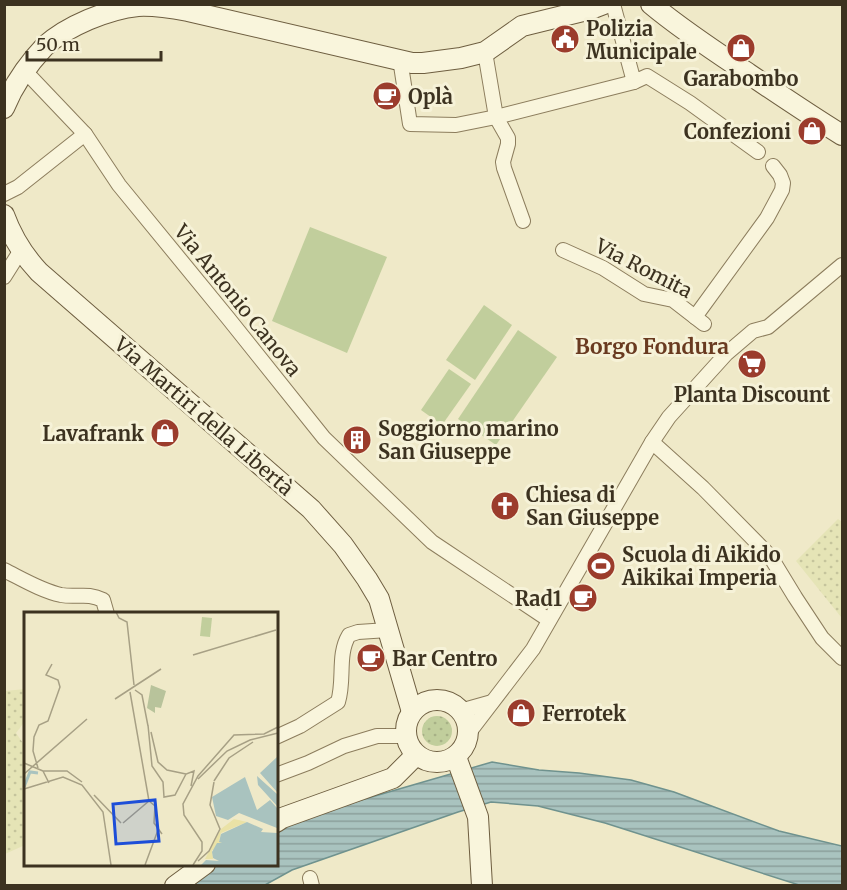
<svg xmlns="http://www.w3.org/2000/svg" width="847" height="890" font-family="Merriweather,serif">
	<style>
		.farmland { fill: url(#farmland-dots) }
		.grass { fill: url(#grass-dots) }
		.pitch { fill: #c1ce9c }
		.water { fill: url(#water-rules); stroke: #6f928e; stroke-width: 1.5 }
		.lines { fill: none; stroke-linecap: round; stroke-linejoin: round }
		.street-casing { stroke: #8c7d5d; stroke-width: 16 }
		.secondary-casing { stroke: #6e5e40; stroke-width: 22 }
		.street { stroke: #f9f5dc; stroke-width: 14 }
		.secondary { stroke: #f9f5dc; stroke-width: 20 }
		.labels { text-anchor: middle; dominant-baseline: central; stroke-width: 6; stroke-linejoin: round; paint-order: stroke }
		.poi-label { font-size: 20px; font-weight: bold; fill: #3c3220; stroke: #f6f2d8; text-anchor: start }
		.street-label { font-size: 20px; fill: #3c3220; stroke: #f6f2d8 }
		.neighbourhood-label { font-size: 21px; font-weight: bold; fill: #693a20; stroke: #f6f2d8 }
		.inset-river { fill: none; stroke: #a9c3bf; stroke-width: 3 }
		.inset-road { fill: none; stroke: #a7a085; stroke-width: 1.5 }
		.view { fill: #1d4ed8; fill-opacity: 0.15; stroke: #1d4ed8; stroke-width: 3 }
		.inset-edge { fill: none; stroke: #3c3220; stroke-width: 3 }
	</style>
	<defs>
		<pattern id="farmland-dots" width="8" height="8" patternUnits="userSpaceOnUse" patternTransform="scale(1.5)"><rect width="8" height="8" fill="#e5e4b6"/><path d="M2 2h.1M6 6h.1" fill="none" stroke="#c5c49c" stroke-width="1.8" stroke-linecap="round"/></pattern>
		<pattern id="grass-dots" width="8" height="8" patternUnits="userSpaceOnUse" patternTransform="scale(1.5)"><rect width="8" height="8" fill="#c1ce9c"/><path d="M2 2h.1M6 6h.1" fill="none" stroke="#a7b186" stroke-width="1.8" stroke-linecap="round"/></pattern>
		<pattern id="water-rules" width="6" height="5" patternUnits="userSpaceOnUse" patternTransform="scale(1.5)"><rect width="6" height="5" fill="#a9c3bf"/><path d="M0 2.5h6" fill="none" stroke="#8b9f9b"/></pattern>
	</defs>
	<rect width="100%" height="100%" fill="#efe9c8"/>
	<!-- farmland -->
	<g class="farmland">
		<polygon points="838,519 842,522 841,617 796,561"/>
		<polygon points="25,689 25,721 16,733 25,746 25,845 5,854 5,691"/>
	</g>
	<!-- grass -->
	<circle class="grass" cx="437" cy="731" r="15"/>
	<!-- pitch -->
	<g class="pitch">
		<polygon points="310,227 387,257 347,353 272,321"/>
		<polygon points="484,305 512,325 475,380 446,360"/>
		<polygon points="518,330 557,357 496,445 458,419"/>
		<polygon points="449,369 471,384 442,425 421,410"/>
	</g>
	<!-- water -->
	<polygon class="water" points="492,762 539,770 579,773 631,780 674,792 779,831 842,846 842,885 799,885 605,823 538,806 491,802 458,812 292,870 265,885 187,886 217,865 276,864 276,831 300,820 337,807"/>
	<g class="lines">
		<!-- street casing -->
		<g class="street-casing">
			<g id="street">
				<polyline points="613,4 634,82 647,76 690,103 758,152"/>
				<polyline points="485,52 496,117 508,138 508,144 503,162 504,168 523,221"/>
				<polyline points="400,59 410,124 456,125 496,117 634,82"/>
				<polyline points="25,71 85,134 119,185 228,318 324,438 432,542 549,620"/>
				<polyline points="4,194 18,187 85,134"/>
				<polyline points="563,250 603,268 644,294 673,300 704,324"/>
				<polyline points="4,277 21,250"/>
				<polyline points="695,317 767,218 782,190 783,183 780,175 773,166"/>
				<polyline points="652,442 703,488 770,556 795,597 822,638 842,658"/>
				<path d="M 4,570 C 22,579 42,591 61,595 C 77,598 87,592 103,600 L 107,614"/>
				<polyline points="460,711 492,702"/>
				<polyline points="468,734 533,649 652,442 669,417 726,354 753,331 768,327 842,265"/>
				<path d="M 276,737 L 300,726 L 338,702 C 345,679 337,655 349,635 L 358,632 L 388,630"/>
				<polyline points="276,775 308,763 344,746 377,736 406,736"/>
				<polyline points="310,878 312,886"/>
			</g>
		</g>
		<!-- secondary casing -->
		<g class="secondary-casing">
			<g id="secondary">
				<path d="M 651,4 C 682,30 716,52 749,74 C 780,95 811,116 842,135"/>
				<path d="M 4,108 C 13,86 29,63 45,46 C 67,26 108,9 138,6 C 155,5 172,8 188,11 L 412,63 L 423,63 L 461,58 L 485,52 L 522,26 L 591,9 L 604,4"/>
				<path d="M 4,215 C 12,237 23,255 39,272 L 311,509 L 343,545 L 367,579 L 379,599 L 412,712"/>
				<circle cx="437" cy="731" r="31"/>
				<polyline points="456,757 478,817 482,886"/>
				<polyline points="276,822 282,818 393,778 416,755"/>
				<polyline points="175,886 205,864"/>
			</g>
		</g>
		<!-- street -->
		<use href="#street" class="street"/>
		<!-- secondary -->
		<use href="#secondary" class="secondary"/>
	</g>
	<!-- icons -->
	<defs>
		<g id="civic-disc" transform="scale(1.5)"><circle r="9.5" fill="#9b3c2c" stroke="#f6f2d8"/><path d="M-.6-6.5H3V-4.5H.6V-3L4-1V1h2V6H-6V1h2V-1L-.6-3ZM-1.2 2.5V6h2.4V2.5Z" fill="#fff"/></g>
		<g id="shop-disc" transform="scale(1.5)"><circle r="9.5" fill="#9b3c2c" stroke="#f6f2d8"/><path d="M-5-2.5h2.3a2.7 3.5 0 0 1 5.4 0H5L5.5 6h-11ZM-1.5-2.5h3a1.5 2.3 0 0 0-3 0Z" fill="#fff"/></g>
		<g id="cafe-disc" transform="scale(1.5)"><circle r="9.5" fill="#9b3c2c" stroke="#f6f2d8"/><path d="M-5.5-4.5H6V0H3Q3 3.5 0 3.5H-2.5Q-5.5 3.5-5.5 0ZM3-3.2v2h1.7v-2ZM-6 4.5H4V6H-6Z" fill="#fff"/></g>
		<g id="supermarket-disc" transform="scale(1.5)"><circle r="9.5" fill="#9b3c2c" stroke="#f6f2d8"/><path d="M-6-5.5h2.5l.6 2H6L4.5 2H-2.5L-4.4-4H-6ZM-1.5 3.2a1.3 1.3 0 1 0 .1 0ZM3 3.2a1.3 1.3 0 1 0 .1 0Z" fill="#fff"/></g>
		<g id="building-disc" transform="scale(1.5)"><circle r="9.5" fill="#9b3c2c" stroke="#f6f2d8"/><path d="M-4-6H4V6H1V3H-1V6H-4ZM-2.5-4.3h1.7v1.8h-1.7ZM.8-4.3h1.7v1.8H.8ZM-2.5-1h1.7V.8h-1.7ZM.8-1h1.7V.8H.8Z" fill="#fff"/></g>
		<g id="church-disc" transform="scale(1.5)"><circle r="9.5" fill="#9b3c2c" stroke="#f6f2d8"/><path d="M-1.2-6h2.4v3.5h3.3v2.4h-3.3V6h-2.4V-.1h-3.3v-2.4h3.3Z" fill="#fff"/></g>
		<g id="stadium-disc" transform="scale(1.5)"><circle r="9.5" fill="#9b3c2c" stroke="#f6f2d8"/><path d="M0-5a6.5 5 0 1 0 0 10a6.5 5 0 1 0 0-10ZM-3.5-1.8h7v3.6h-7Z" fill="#fff"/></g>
	</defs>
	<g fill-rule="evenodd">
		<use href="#civic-disc" x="565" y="39"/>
		<use href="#shop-disc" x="741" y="48"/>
		<use href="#cafe-disc" x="387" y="96"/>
		<use href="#shop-disc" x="812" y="131"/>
		<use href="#supermarket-disc" x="752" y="364"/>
		<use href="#shop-disc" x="165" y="433"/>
		<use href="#building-disc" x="357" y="440"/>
		<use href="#church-disc" x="505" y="506"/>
		<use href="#stadium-disc" x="601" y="566"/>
		<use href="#cafe-disc" x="583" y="598"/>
		<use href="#cafe-disc" x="371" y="658"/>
		<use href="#shop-disc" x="521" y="713"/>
	</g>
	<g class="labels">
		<!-- poi labels -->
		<g class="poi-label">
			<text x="586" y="28">Polizia<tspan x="586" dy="23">Municipale</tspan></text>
			<text x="741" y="78" text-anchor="middle">Garabombo</text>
			<text x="408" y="96">Oplà</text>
			<text x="791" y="131" text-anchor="end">Confezioni</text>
			<text x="752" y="394" text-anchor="middle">Planta Discount</text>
			<text x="378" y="428">Soggiorno marino<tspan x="378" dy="23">San Giuseppe</tspan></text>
			<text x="144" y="433" text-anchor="end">Lavafrank</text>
			<text x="526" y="494">Chiesa di<tspan x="526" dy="23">San Giuseppe</tspan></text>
			<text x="622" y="554">Scuola di Aikido<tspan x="622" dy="23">Aikikai Imperia</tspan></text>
			<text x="562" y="598" text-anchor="end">Rad1</text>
			<text x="392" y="658">Bar Centro</text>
			<text x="542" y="713">Ferrotek</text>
		</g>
		<!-- street labels -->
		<g class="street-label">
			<text transform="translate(644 268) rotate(27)">Via Romita</text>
			<text transform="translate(238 300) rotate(51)">Via Antonio Canova</text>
			<text transform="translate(204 416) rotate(41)">Via Martiri della Libertà</text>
		</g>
		<!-- neighbourhood labels -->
		<g class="neighbourhood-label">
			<text x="652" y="346">Borgo Fondura</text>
		</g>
	</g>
	<!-- overview -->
	<g transform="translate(24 612)">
		<rect width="254" height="254" fill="#efe9c8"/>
		<path d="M 210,207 L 223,210 L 197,221 L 195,229 L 198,231 L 193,231 L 192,238 L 188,238 L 189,247 L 181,247 L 197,217 Z" fill="#eae2a6"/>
		<path d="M 127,73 L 142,79 L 137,96 L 131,95 L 131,101 L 123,96 Z" fill="#b8c39b"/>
		<path d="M 178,5 L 188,6 L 186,25 L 176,24 Z" fill="#c1ce9c"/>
		<path d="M 253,145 L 253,180 L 236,161 ZM 233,164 L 253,182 L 253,194 L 234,173 ZM 221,165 L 233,198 L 246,188 L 253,196 L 253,216 L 215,201 L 204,208 L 192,204 L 188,185 ZM 223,210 L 239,217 L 237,220 L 253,221 L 253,253 L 177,253 L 182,248 L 195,249 L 189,246 L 188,240 L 193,231 L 198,231 L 195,230 L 197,222 Z" fill="#a9c3bf"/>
		<path class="inset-river" d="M 0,175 L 6,160 L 14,161"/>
		<path class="inset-road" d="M 92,0 L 95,6 L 103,10 L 110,73M 169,43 L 252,18M 111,78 L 118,83 L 124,114M 106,80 L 125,189M 91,87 L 137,57M 124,113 L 128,154 L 139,170 L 140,185 L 151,183 L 162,162 L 170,159 L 167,174M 127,120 L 134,150 L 143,158 L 162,162M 0,151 L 19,159M 14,156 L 9,139 L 10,125 L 15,113 L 24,109 L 36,75 L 34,68 L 22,63 L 28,52M 0,162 L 63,107M 174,167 L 203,139 L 226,128 L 254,121M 190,169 L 205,146 L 229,130M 25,171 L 19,159 L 43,159 L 58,170M 0,177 L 39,165 L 58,173 L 79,200 L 87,253M 70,183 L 97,211M 99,211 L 125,189 L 131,194 L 130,211 L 138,222M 174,249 L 185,239 L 196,217 L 186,193 L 190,170M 121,253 L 134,218M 169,253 L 178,239 L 178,230 L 160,203 L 159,192 L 174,164 L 210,123 L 240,122 L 254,115"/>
		<path class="view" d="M 131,188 L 135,229 L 92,232 L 89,192 Z"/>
		<rect width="254" height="254" class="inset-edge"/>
	</g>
	<!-- border -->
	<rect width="847" height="890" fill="none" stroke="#3c3220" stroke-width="12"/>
	<!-- scale -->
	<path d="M27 51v9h134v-9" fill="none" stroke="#3c3220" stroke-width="3"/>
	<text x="36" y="51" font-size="18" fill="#3c3220" stroke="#f6f2d8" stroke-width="4.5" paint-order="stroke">50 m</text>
</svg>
